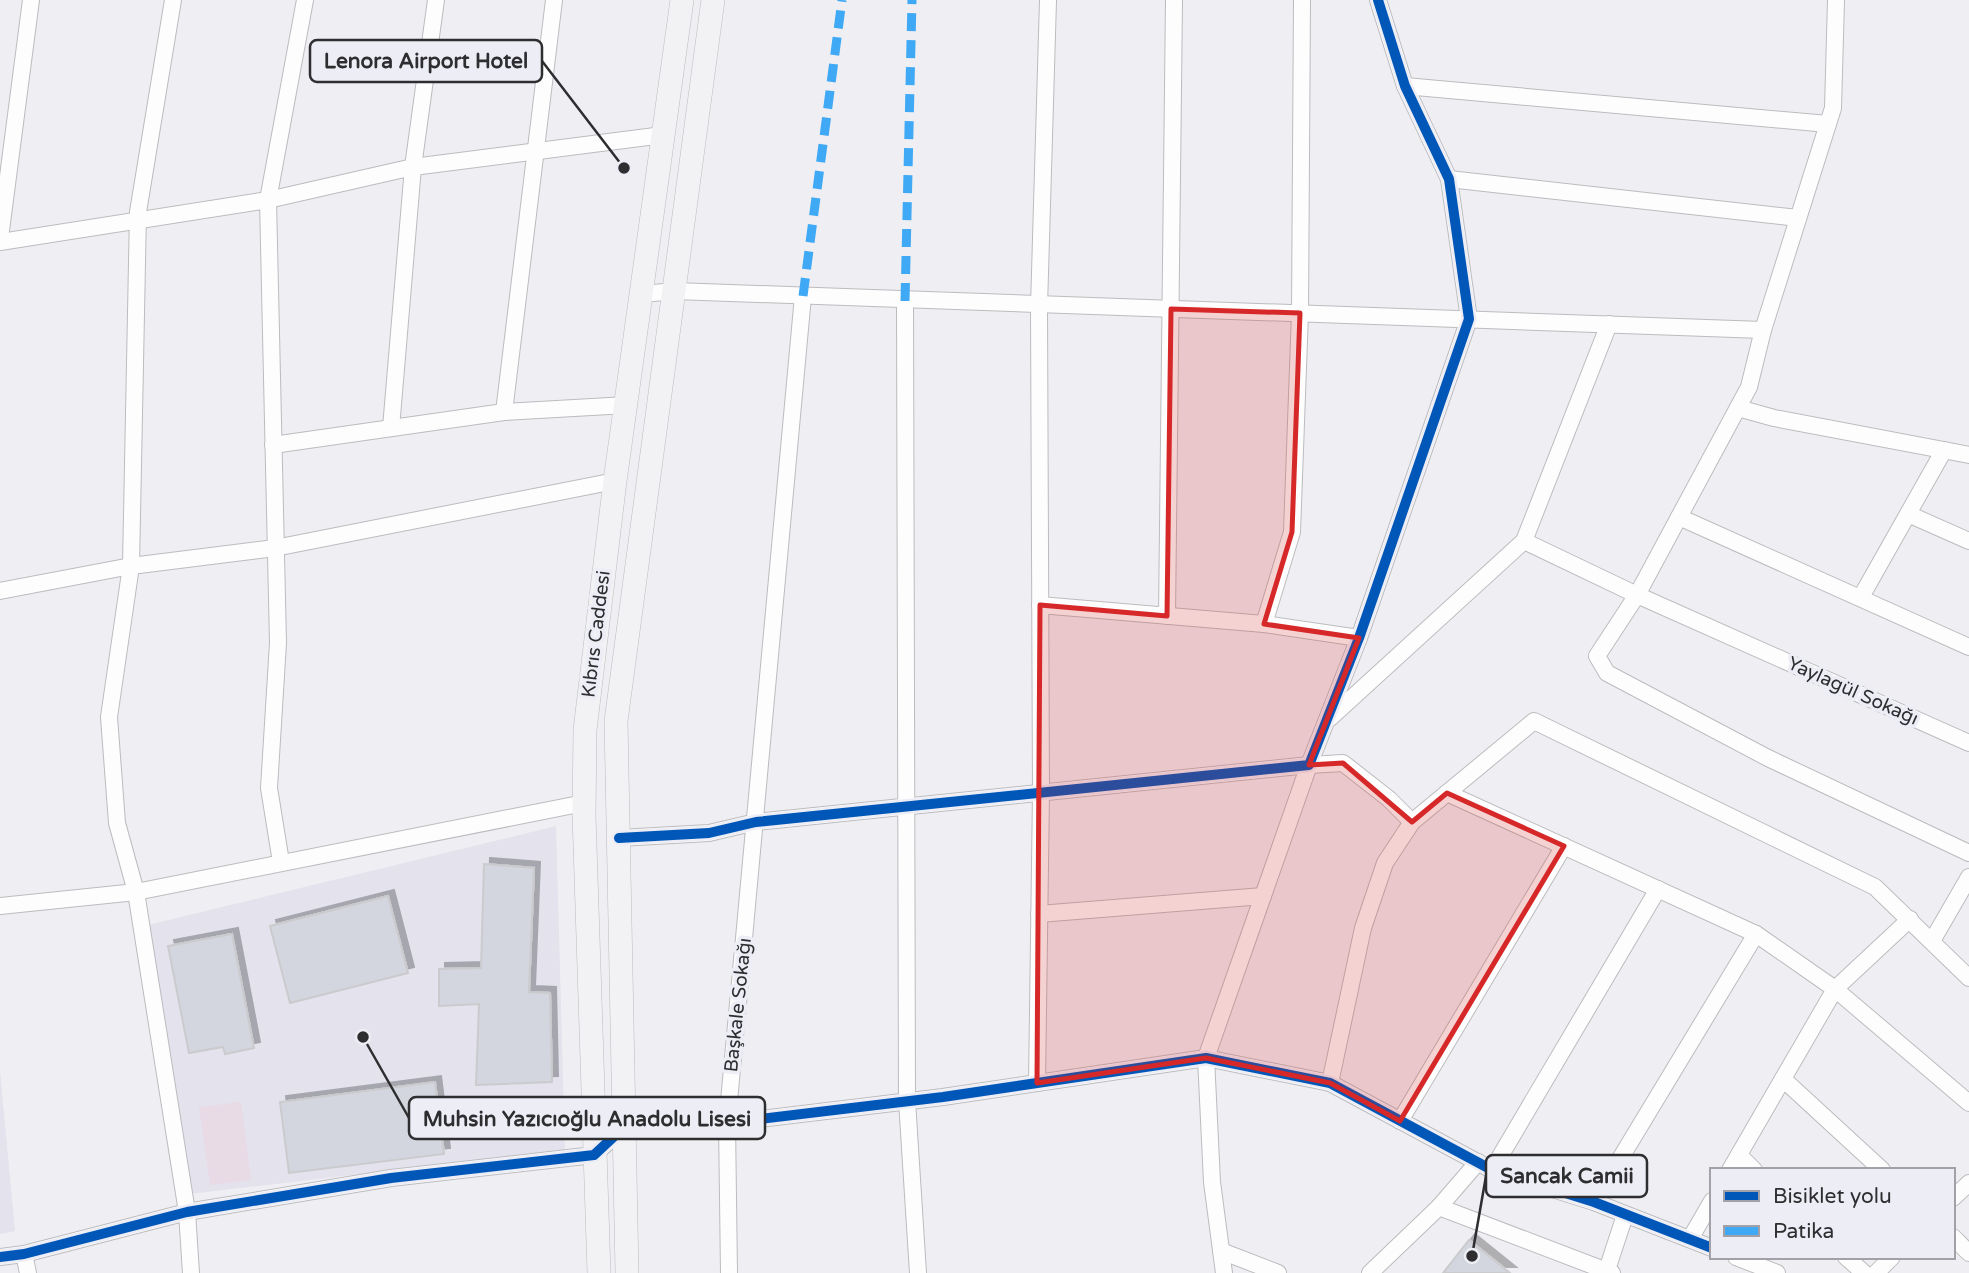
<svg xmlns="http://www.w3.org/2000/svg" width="1969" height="1273" font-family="'Varela Round',sans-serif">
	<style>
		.built { fill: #e3e2ed }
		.green { fill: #e8dbe6 }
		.building { fill: #d3d6de; stroke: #cbcbce; stroke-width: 2; filter: url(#shadow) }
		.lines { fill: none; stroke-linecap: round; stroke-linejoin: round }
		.street-casing { stroke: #bcbcbf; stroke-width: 18 }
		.secondary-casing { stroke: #bcbcbf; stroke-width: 24 }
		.street { stroke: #fdfdfd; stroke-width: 16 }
		.secondary { stroke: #f2f1f3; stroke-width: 23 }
		.quiet { stroke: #3fa9f5; stroke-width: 9; stroke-dasharray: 18 9; stroke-linecap: butt }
		.cycleway-casing { stroke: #ededf5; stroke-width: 15 }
		.cycleway { stroke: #0057b8; stroke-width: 10 }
		.marked { fill: #d62828; fill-opacity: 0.2; stroke: #d62828; stroke-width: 5; stroke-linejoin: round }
		.labels { text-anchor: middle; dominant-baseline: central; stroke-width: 7; stroke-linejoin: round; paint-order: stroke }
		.street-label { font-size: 19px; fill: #2e2e31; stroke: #ededf5 }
		.leader { fill: none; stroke: #2e2e31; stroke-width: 2.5 }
		.callout-dot { fill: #2e2e31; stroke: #ededf5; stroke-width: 2.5 }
		.callout { fill: #ededf5; stroke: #2e2e31; stroke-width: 2.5 }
		.callout-label { font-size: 21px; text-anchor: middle; font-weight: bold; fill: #2e2e31 }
	</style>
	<defs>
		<filter id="shadow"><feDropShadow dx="6" dy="-6" stdDeviation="0" flood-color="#0004"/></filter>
	</defs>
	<rect width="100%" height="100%" fill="#efeff3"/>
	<!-- built -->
	<g class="built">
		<polygon points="556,826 565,1150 189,1194 148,925"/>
		<polygon points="0,1071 15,1231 0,1234"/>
	</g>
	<!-- green -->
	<polygon class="green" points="241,1102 251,1180 210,1185 199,1107"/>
	<!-- building -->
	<g class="building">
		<polygon points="484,864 534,868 529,992 550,993 552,1082 476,1085 479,1004 439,1006 439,969 481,968"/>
		<polygon points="388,896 408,973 290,1003 270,926"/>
		<polygon points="232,934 254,1048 225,1054 223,1047 189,1053 168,946"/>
		<polygon points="435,1082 444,1154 289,1173 280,1102"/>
		<polygon points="1469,1240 1510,1273 1443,1273"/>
	</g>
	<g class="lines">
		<!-- street casing -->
		<g class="street-casing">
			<g id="street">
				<polyline points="173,0 138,212 131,566 109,717 117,823 136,892 187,1212 191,1273"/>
				<polyline points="1836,0 1833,108 1763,330 1749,387 1637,595 1597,656 1607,673 1768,758 1969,853"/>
				<polyline points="1405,86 1828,124"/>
				<polyline points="1449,179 1798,218"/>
				<polyline points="0,238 31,0"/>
				<polyline points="0,242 268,200 413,167 663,135"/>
				<path d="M 642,294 L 675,291 C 1037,307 1400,316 1763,330"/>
				<polyline points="905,301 907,1101 918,1273"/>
				<polyline points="1738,408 1774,418 1969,455"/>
				<polyline points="504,412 554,0"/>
				<polyline points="391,428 413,167 436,0"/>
				<polyline points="273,445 504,412 627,405"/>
				<polyline points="1908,514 1969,541"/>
				<polyline points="1679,517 1969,647"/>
				<polyline points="1524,541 1637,595 1969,743"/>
				<polyline points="0,591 131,566 275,548 615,481"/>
				<polyline points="1861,597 1944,450"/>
				<polyline points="1040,605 1264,624 1359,638"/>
				<polyline points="1167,616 1174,0"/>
				<polyline points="1264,624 1292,532 1300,313 1302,0"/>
				<polyline points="1330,718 1524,541 1609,324"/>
				<polyline points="1447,793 1756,934 1835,989 1969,1103"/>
				<polyline points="619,838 709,833 756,822 1309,765 1359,638 1469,319 1449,179 1405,86 1378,0"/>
				<polyline points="281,862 269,788 278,643 268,200 305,0"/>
				<polyline points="0,906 136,892 584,803"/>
				<polyline points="1039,914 1263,896"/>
				<polyline points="1932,941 1969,877"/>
				<polyline points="1783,1079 1882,1170"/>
				<polyline points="1037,1083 1041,792 1039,307 1048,0"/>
				<polyline points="1330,1083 1363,928 1385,863 1412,822 1534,721 1875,887 1969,978"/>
				<polyline points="1400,1121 1564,846"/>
				<polyline points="1739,1155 1754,1170"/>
				<polyline points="1492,1170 1658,889"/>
				<polyline points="1730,1170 1835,989 1910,919"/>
				<polyline points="1953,1198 1969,1183"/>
				<polyline points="1594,1202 1756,934"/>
				<polyline points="1439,1207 1612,1273"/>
				<polyline points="1953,1237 1969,1253"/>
				<polyline points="1690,1239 1712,1201"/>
				<polyline points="1221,1251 1278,1273"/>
				<polyline points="24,1254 28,1273"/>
				<polyline points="0,1257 24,1254 187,1212 391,1178 594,1155 623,1128 727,1123 943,1097 1206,1058 1330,1083 1492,1170 1594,1202 1712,1248"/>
				<polyline points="1736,1257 1777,1273"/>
				<polyline points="1846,1257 1864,1273"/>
				<polyline points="729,1273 727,1123 803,296"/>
				<polyline points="1224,1273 1212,1182 1206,1058 1309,765 1343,763 1389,799 1412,822"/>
				<polyline points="1370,1273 1439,1207 1478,1162"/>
				<polyline points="1606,1273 1625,1215"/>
				<polyline points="1876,1273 1892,1257"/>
			</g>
		</g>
		<!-- secondary casing -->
		<g class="secondary-casing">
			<g id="secondary">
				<polyline points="599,1273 584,815 585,730 615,481 682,0"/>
				<polyline points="627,1273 616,721 713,0"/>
			</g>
		</g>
		<!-- street -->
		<use href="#street" class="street"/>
		<!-- secondary -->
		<use href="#secondary" class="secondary"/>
		<!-- quiet -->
		<g class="quiet">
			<polyline points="803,296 842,0"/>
			<polyline points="905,301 912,0"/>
		</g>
		<!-- cycleway casing -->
		<g class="cycleway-casing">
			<g id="cycleway">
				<polyline points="619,838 709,833 756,822 1309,765 1359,638 1469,319 1449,179 1405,86 1378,0"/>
				<polyline points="0,1257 24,1254 187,1212 391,1178 594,1155 623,1128 727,1123 943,1097 1206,1058 1330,1083 1492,1170 1594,1202 1712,1248"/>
			</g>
		</g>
		<!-- cycleway -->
		<use href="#cycleway" class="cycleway"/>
	</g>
	<!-- marked area -->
	<path class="marked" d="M 1171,309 L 1300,313 L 1292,532 L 1264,624 L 1359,638 L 1309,765 L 1343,763 L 1412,822 L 1447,793 L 1564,846 L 1400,1121 L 1330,1083 L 1206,1058 L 1037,1083 L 1040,605 L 1167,616 Z"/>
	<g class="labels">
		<!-- street labels -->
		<g class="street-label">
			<text transform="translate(596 634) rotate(-83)">Kıbrıs Caddesi</text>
			<text transform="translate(1853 691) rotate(24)">Yaylagül Sokağı</text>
			<text transform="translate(738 1005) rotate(-84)">Başkale Sokağı</text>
		</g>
	</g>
	<!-- callouts -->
	<path class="leader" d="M624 168L542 61M363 1037L409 1118M1472 1256L1486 1176"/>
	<g class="callout-dot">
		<circle cx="624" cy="168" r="7"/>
		<circle cx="363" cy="1037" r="7"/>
		<circle cx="1472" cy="1256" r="7"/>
	</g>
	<g class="callout">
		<rect x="310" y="40" width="232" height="42" rx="7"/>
		<rect x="409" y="1097" width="356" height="42" rx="7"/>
		<rect x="1486" y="1155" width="161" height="42" rx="7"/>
	</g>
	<g class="callout-label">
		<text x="426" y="68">Lenora Airport Hotel</text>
		<text x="587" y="1126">Muhsin Yazıcıoğlu Anadolu Lisesi</text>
		<text x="1567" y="1183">Sancak Camii</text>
	</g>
	<!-- legend -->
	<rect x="1710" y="1168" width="245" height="91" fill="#ededf5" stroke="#a1a1a7" stroke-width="2"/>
	<rect x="1724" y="1191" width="35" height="10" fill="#0057b8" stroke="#a1a1a7" stroke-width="2"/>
	<text x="1773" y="1203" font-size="21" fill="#2e2e31">Bisiklet yolu</text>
	<rect x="1724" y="1226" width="35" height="10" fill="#3fa9f5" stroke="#a1a1a7" stroke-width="2"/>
	<text x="1773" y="1238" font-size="21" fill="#2e2e31">Patika</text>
</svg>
